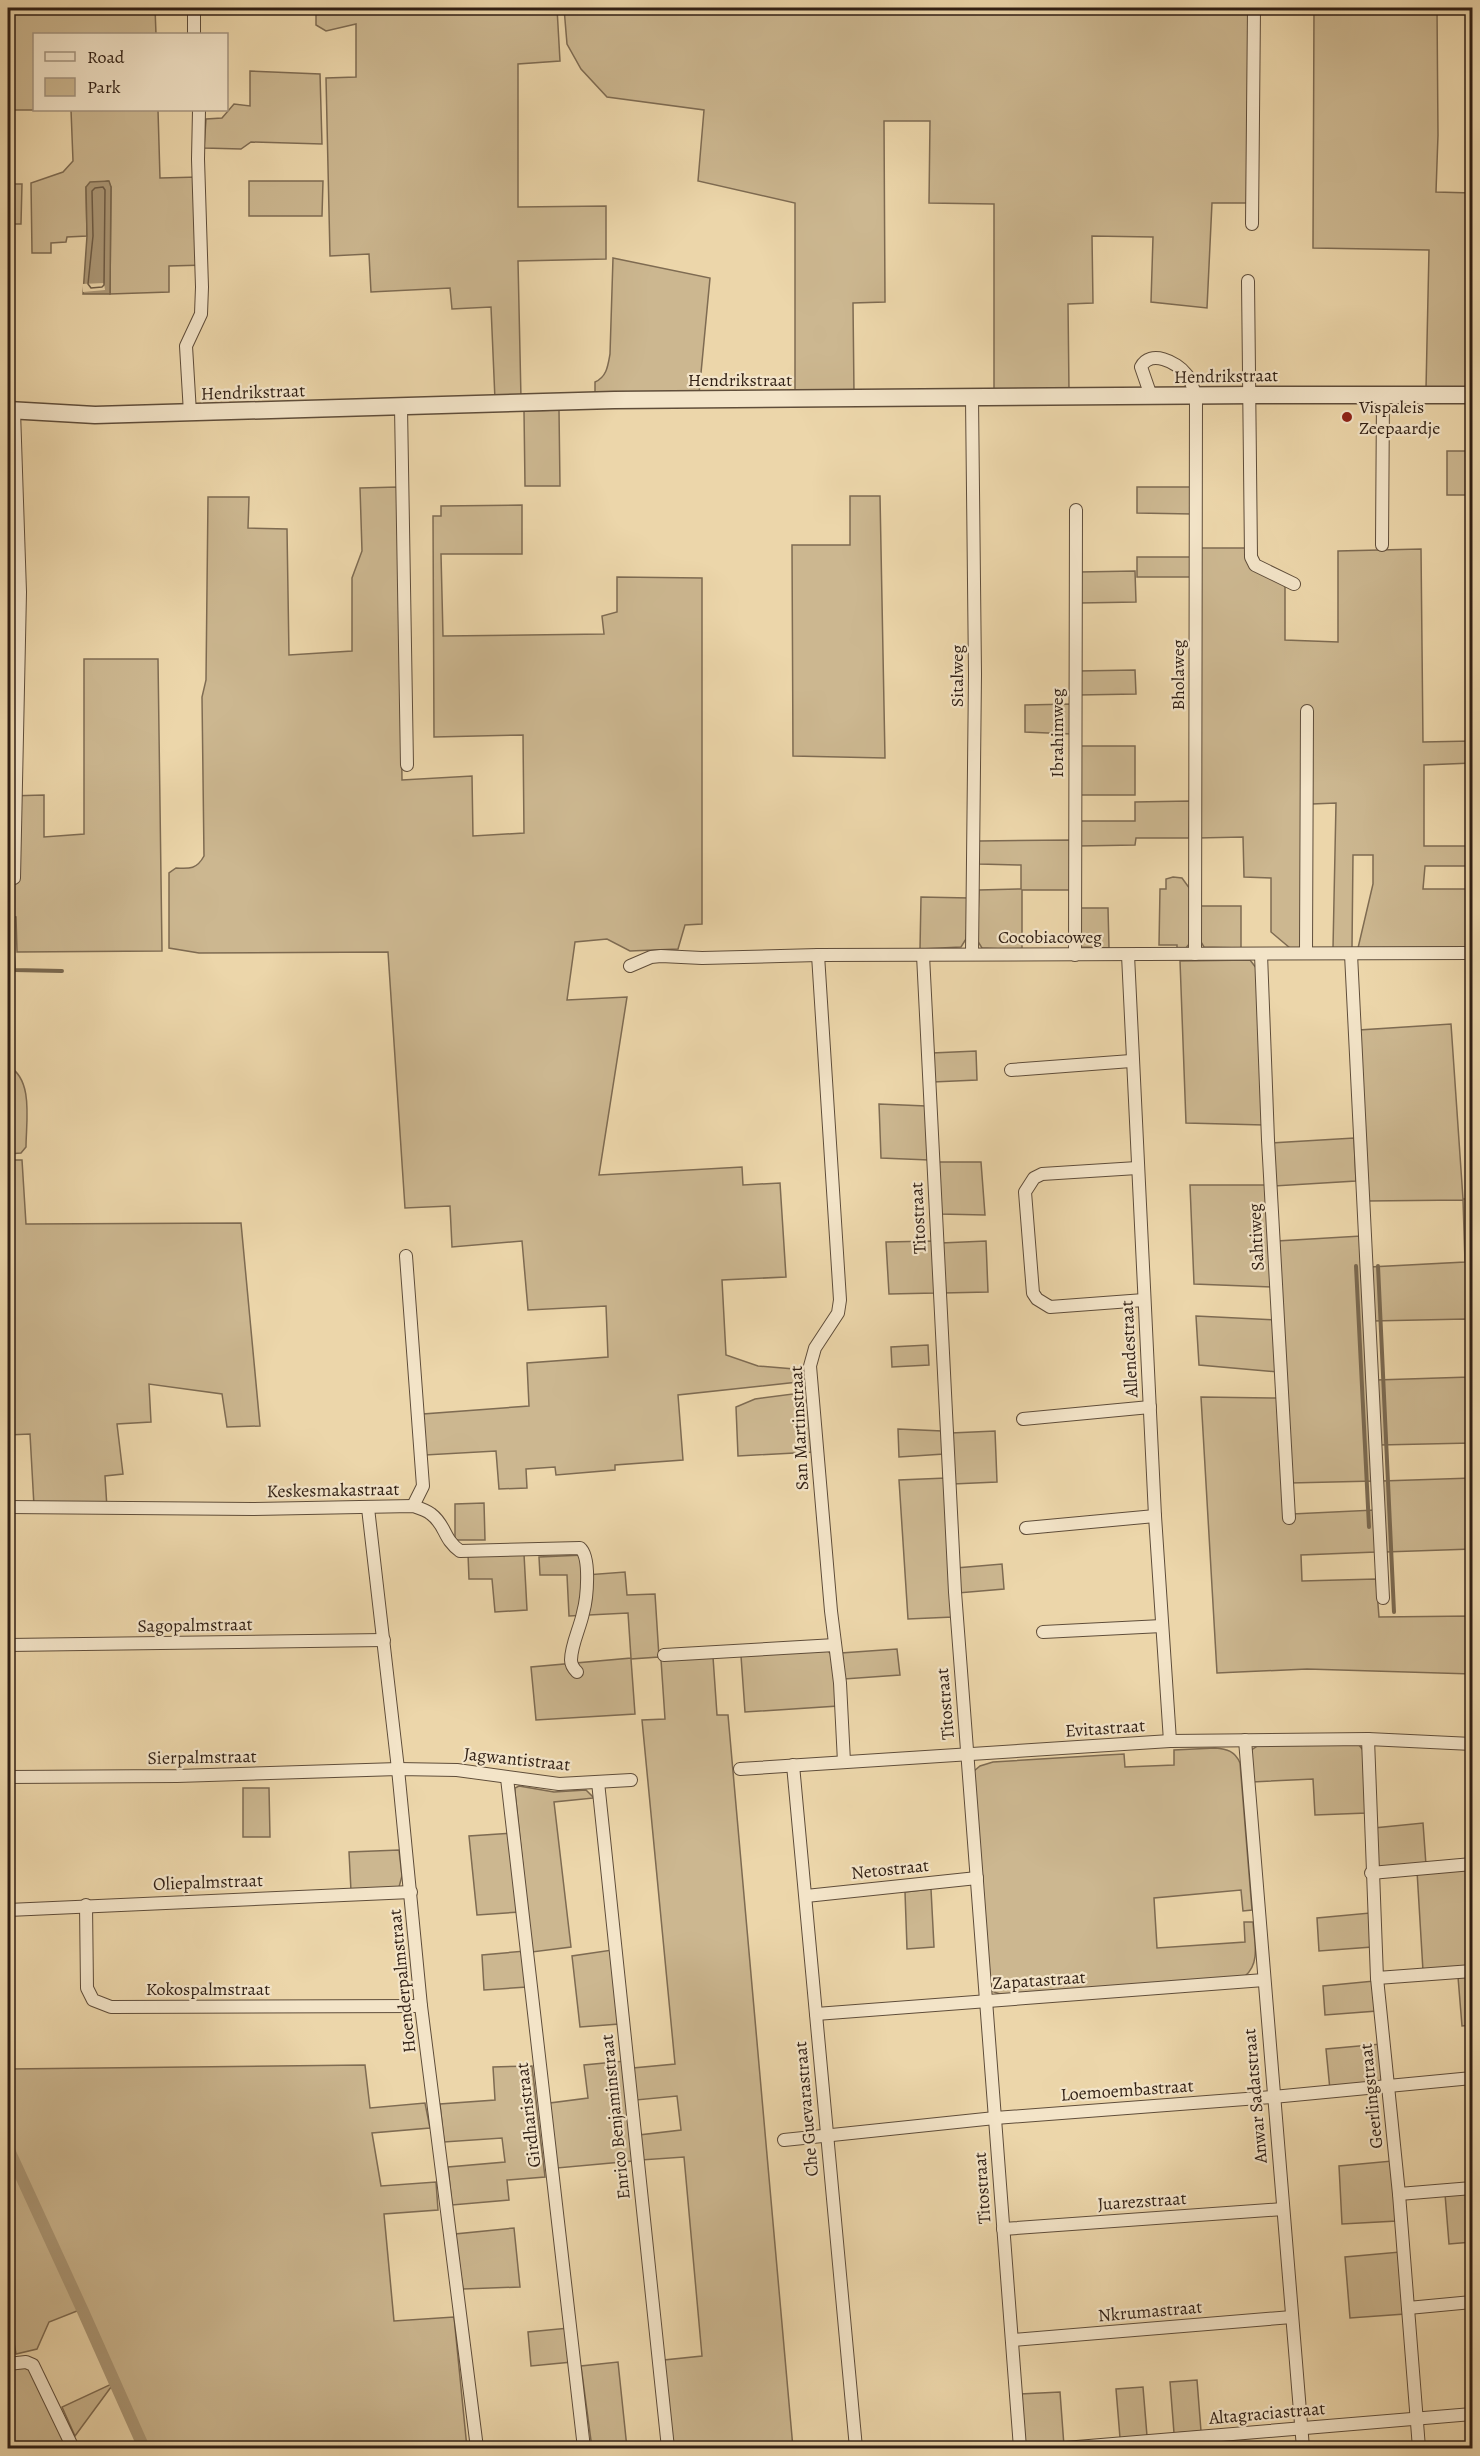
<svg xmlns="http://www.w3.org/2000/svg" width="1480" height="2456" font-family="Alegreya,serif">
	<style>
		.green { fill: #ccb790; stroke: #7e6b52; stroke-width: 1.5 }
		.water { fill: #ac9877; stroke: #7a684f; stroke-width: 1.5 }
		.pier { fill: #ecd6aa }
		.lines { fill: none; stroke-linecap: round; stroke-linejoin: round }
		.shore { stroke: #6e5c46; stroke-width: 1.5 }
		.stream { stroke: #7a684f; stroke-width: 4 }
		.canal { stroke: #ac9877; stroke-width: 12 }
		.minor-casing { stroke: #5f4d3a; stroke-width: 14 }
		.tertiary-casing { stroke: #5f4d3a; stroke-width: 19 }
		.minor { stroke: #f3e4c8; stroke-width: 12 }
		.tertiary { stroke: #f3e4c8; stroke-width: 16 }
		.poi-dot { fill: #8f2418; stroke: #f3e4c8; stroke-width: 2 }
		.labels { text-anchor: middle; dominant-baseline: central; stroke-width: 4.5; stroke-linejoin: round; paint-order: stroke }
		.street-label { font-size: 18px; fill: #301f14; stroke: #f3e4c8 }
		.poi-label { font-size: 18px; fill: #301f14; stroke: #f3e4c8; text-anchor: start }
	</style>
	<rect width="100%" height="100%" fill="#ecd6aa"/>
	<filter id="stains"><feTurbulence type="fractalNoise" baseFrequency=".00333" numOctaves="4"/><feColorMatrix values="0 0 0 0 .2 0 0 0 0 .09 0 0 0 0 .02 0 0 0 .5 -.17"/></filter>
	<radialGradient id="worn" r=".72"><stop offset=".6" stop-color="#630" stop-opacity="0"/><stop offset="1" stop-color="#630" stop-opacity=".3"/></radialGradient>
	<!-- green -->
	<g class="green">
		<polygon points="8,8 155,8 156,34 34,34 34,110 158,110 160,178 199,177 206,265 169,266 169,292 110,294 111,187 108,181 86,187 87,236 67,237 66,242 51,243 51,253 32,253 31,183 63,172 73,161 71,110 8,110"/>
		<polygon points="316,8 557,8 560,61 518,64 518,207 606,206 606,259 518,261 521,399 495,400 491,307 452,309 450,288 371,292 369,254 330,256 326,78 356,77 356,24 326,31 316,25"/>
		<polygon points="564,8 1248,8 1248,203 1212,203 1207,308 1151,302 1153,237 1092,236 1093,303 1068,304 1069,390 994,391 994,204 929,203 930,121 884,121 885,302 853,303 854,393 795,394 795,203 698,181 704,110 607,97 581,69 567,44"/>
		<polygon points="1314,8 1437,8 1438,135 1436,192 1472,193 1472,389 1426,389 1429,250 1313,248"/>
		<polygon points="250,71 320,74 322,144 251,142 241,149 204,148 206,119 222,118 234,104 250,106"/>
		<polygon points="323,181 322,216 249,216 249,181"/>
		<polygon points="8,184 22,184 21,224 8,224"/>
		<path d="M 613,258 L 710,278 L 699,394 L 595,395 L 595,382 C 607,377 608,365 610,354 Z"/>
		<polygon points="559,410 560,486 525,486 524,411"/>
		<rect x="1447" y="451" width="25" height="44"/>
		<path d="M 398,487 L 402,780 L 472,776 L 473,836 L 524,833 L 523,735 L 434,737 L 433,516 L 441,516 L 441,506 L 522,505 L 522,554 L 441,554 L 443,636 L 604,634 L 602,616 L 617,612 L 617,577 L 702,578 L 702,924 L 685,925 L 678,949 L 630,951 L 607,939 L 575,942 L 567,1000 L 627,997 L 599,1175 L 742,1167 L 743,1185 L 780,1183 L 786,1277 L 722,1280 L 726,1355 L 758,1366 L 806,1370 L 807,1381 L 678,1395 L 683,1460 L 615,1465 L 615,1470 L 556,1475 L 555,1467 L 526,1469 L 527,1488 L 499,1489 L 496,1451 L 425,1455 L 423,1414 L 529,1406 L 527,1363 L 608,1357 L 606,1306 L 528,1310 L 522,1241 L 452,1247 L 450,1206 L 405,1208 L 388,952 L 199,953 L 169,948 L 169,873 L 176,868 C 190,869 197,869 204,856 L 202,697 L 206,680 L 208,497 L 249,497 L 248,528 L 287,529 L 289,655 L 352,651 L 352,578 L 362,551 L 360,488 Z"/>
		<polygon points="1137,487 1192,487 1192,514 1137,513"/>
		<polygon points="850,496 880,496 885,758 793,756 792,545 850,545"/>
		<polygon points="1201,548 1250,548 1250,564 1285,586 1285,640 1338,642 1338,551 1421,549 1423,742 1472,741 1472,763 1424,765 1424,846 1472,846 1472,866 1425,866 1423,889 1472,889 1472,947 1358,948 1373,884 1373,855 1353,855 1352,948 1333,948 1336,803 1312,804 1306,948 1290,948 1271,932 1271,878 1244,877 1243,837 1198,838"/>
		<rect x="1137" y="557" width="54" height="20"/>
		<polygon points="1135,571 1136,602 1080,603 1079,572"/>
		<polygon points="84,659 158,659 162,951 17,952 16,917 8,916 8,796 44,795 44,837 84,834"/>
		<polygon points="1135,670 1136,694 1078,695 1078,671"/>
		<polygon points="1072,704 1071,734 1025,732 1025,705"/>
		<rect x="1078" y="746" width="57" height="49"/>
		<polygon points="1190,801 1189,838 1136,838 1135,845 1078,846 1078,821 1135,821 1135,802"/>
		<polygon points="1071,840 1071,890 1022,890 1022,950 982,948 977,940 979,890 1021,889 1021,865 979,864 979,841"/>
		<polygon points="1173,877 1182,878 1190,889 1190,943 1185,949 1177,948 1177,945 1159,945 1160,889 1166,889 1166,879"/>
		<polygon points="921,897 969,898 966,939 961,947 920,949"/>
		<polygon points="1199,906 1241,906 1241,948 1204,947 1201,942"/>
		<polygon points="1078,908 1108,908 1109,948 1080,947"/>
		<polygon points="1250,960 1257,969 1264,1125 1186,1123 1180,961"/>
		<polygon points="1451,1024 1463,1199 1472,1199 1472,1448 1472,1443 1379,1445 1376,1380 1470,1377 1466,1319 1372,1321 1370,1267 1465,1262 1463,1200 1367,1201 1359,1030"/>
		<polygon points="976,1051 977,1080 933,1082 932,1053"/>
		<path d="M 8,1066 C 34,1079 26,1122 26,1147 L 21,1153 L 8,1154 Z"/>
		<polygon points="879,1104 926,1106 929,1160 881,1158"/>
		<polygon points="1354,1138 1356,1181 1274,1186 1271,1143"/>
		<polygon points="8,1160 22,1160 26,1224 241,1223 260,1426 227,1427 222,1394 149,1384 151,1422 117,1424 123,1474 105,1476 107,1508 34,1506 30,1434 8,1435"/>
		<polygon points="937,1162 981,1162 985,1215 939,1214"/>
		<polygon points="1190,1185 1268,1185 1274,1287 1194,1284"/>
		<polygon points="1361,1236 1375,1481 1290,1483 1277,1241"/>
		<polygon points="933,1241 936,1293 889,1294 886,1242"/>
		<polygon points="986,1241 988,1292 943,1293 941,1243"/>
		<polygon points="1196,1316 1275,1320 1278,1372 1199,1365"/>
		<polygon points="928,1345 929,1365 892,1367 891,1347"/>
		<polygon points="808,1392 813,1452 738,1456 736,1407 755,1399"/>
		<polygon points="1201,1397 1278,1398 1292,1514 1375,1510 1376,1552 1301,1555 1302,1581 1376,1579 1379,1617 1472,1616 1472,1674 1307,1669 1217,1673"/>
		<polygon points="898,1429 942,1431 944,1454 899,1457"/>
		<polygon points="995,1431 997,1482 953,1484 951,1433"/>
		<polygon points="946,1478 953,1617 908,1619 899,1480"/>
		<polygon points="1472,1478 1472,1549 1385,1552 1382,1481"/>
		<polygon points="484,1503 485,1540 455,1540 455,1504"/>
		<polygon points="468,1554 524,1554 527,1610 495,1612 492,1579 469,1579"/>
		<polygon points="584,1555 586,1575 625,1572 627,1595 655,1594 659,1657 631,1659 635,1714 536,1720 531,1667 631,1658 628,1613 569,1616 567,1575 540,1575 539,1557"/>
		<polygon points="1002,1564 1004,1589 958,1593 956,1568"/>
		<polygon points="897,1649 900,1675 844,1679 841,1653"/>
		<polygon points="827,1650 832,1655 838,1706 745,1712 741,1656"/>
		<polygon points="713,1657 717,1715 728,1715 793,2448 673,2448 664,2360 702,2356 684,2157 641,2160 639,2135 681,2130 677,2096 636,2100 633,2068 675,2064 642,1720 665,1719 661,1660"/>
		<polygon points="1358,1744 1363,1750 1367,1813 1315,1815 1313,1779 1252,1782 1250,1751 1259,1745"/>
		<path d="M 1215,1748 C 1227,1749 1235,1751 1240,1763 L 1252,1910 L 1243,1911 L 1241,1890 L 1154,1898 L 1157,1948 L 1245,1942 L 1244,1922 L 1253,1922 C 1254,1940 1261,1963 1245,1976 L 1003,1995 L 991,1991 L 974,1771 L 980,1766 L 993,1762 L 1106,1755 L 1124,1754 L 1125,1767 L 1174,1765 L 1174,1750 Z"/>
		<polygon points="519,1786 554,1792 586,1790 594,1798 554,1802 571,1947 532,1952 515,1792 515,1788"/>
		<polygon points="243,1788 269,1788 270,1837 243,1837"/>
		<polygon points="1423,1823 1426,1865 1379,1868 1374,1828"/>
		<polygon points="512,1833 520,1912 477,1915 469,1836"/>
		<polygon points="399,1850 402,1876 399,1887 351,1891 349,1852"/>
		<polygon points="1472,1867 1472,1968 1423,1971 1417,1871"/>
		<polygon points="931,1889 934,1947 907,1949 905,1892"/>
		<polygon points="1370,1913 1372,1947 1319,1951 1317,1918"/>
		<polygon points="612,1950 619,2024 580,2027 572,1956"/>
		<polygon points="525,1951 527,1987 484,1990 482,1955"/>
		<polygon points="1472,1975 1472,2025 1462,2026 1458,1977"/>
		<polygon points="1374,1981 1377,2011 1325,2015 1323,1986"/>
		<polygon points="1381,2044 1383,2081 1330,2090 1326,2049"/>
		<polygon points="625,2061 633,2161 557,2168 550,2103 588,2098 584,2065"/>
		<polygon points="365,2065 370,2108 425,2103 430,2128 372,2133 381,2186 436,2182 438,2210 384,2214 394,2321 454,2317 467,2448 145,2448 114,2383 75,2436 62,2407 114,2383 82,2309 49,2322 37,2349 16,2354 8,2309 8,2069"/>
		<polygon points="532,2066 545,2177 507,2180 509,2200 452,2205 448,2167 505,2162 502,2138 444,2142 440,2104 495,2100 493,2067"/>
		<polygon points="1467,2083 1472,2083 1472,2134 1471,2134"/>
		<polygon points="1392,2161 1397,2221 1342,2224 1339,2166"/>
		<polygon points="1472,2191 1472,2242 1449,2244 1445,2194"/>
		<polygon points="514,2228 520,2287 463,2289 455,2234"/>
		<polygon points="1400,2252 1405,2314 1350,2318 1345,2257"/>
		<polygon points="569,2328 572,2362 531,2366 528,2332"/>
		<polygon points="618,2362 627,2448 592,2448 581,2366"/>
		<polygon points="8,2367 29,2367 65,2441 46,2448 14,2448 8,2434"/>
		<polygon points="1197,2380 1201,2431 1174,2433 1170,2382"/>
		<polygon points="1143,2387 1147,2436 1120,2438 1116,2389"/>
		<polygon points="1060,2392 1064,2446 1027,2447 1025,2443 1020,2394"/>
	</g>
	<!-- water -->
	<polygon class="water" points="109,181 111,187 110,294 83,294 87,236 86,187 90,182"/>
	<!-- pier -->
	<polygon class="pier" points="104,283 105,290 83,292 82,284"/>
	<g class="lines">
		<!-- shore -->
		<polygon class="shore" points="103,187 105,190 104,285 102,287 91,288 88,284 93,236 92,191 95,188"/>
		<!-- stream -->
		<g class="stream">
			<polyline points="8,941 12,941 14,970 62,971"/>
			<polyline points="1356,1266 1369,1527"/>
			<polyline points="1378,1266 1394,1612"/>
		</g>
		<!-- canal -->
		<polyline class="canal" points="8,2148 82,2309 144,2448"/>
		<!-- minor casing -->
		<g class="minor-casing">
			<g id="minor">
				<polyline points="194,8 194,34"/>
				<polyline points="1252,224 1254,8"/>
				<polyline points="1248,281 1251,557 1255,565 1294,584"/>
				<path d="M 1151,396 L 1141,367 C 1150,349 1177,362 1186,374 C 1191,379 1193,389 1196,396 L 1195,954"/>
				<polyline points="972,398 975,674 972,954"/>
				<polyline points="401,407 407,765"/>
				<polyline points="14,411 20,592 14,878"/>
				<polyline points="190,413 186,346 201,314 202,287 198,159 199,110"/>
				<polyline points="1382,545 1383,395"/>
				<polyline points="1306,953 1307,711"/>
				<polyline points="1261,954 1268,1140 1289,1518"/>
				<polyline points="1351,954 1383,1598"/>
				<polyline points="818,955 840,1300 838,1313 815,1348 810,1366 831,1611 840,1683 844,1762"/>
				<polyline points="923,955 955,1592 1020,2448"/>
				<polyline points="1075,955 1076,510"/>
				<polyline points="1128,955 1155,1516 1170,1741"/>
				<polyline points="630,966 651,957 661,956 702,958 818,955 1472,953"/>
				<polyline points="1011,1070 1131,1061"/>
				<polyline points="1137,1168 1042,1174 1034,1178 1025,1192 1033,1293 1037,1299 1050,1307 1144,1300"/>
				<polyline points="406,1256 423,1486 413,1506"/>
				<polyline points="1023,1419 1150,1407"/>
				<path d="M 8,1507 L 252,1509 L 413,1506 C 419,1508 426,1510 431,1514 C 446,1525 443,1539 460,1551 L 580,1548 C 591,1557 587,1599 583,1613 C 580,1628 571,1645 571,1660 C 571,1665 573,1668 577,1672"/>
				<polyline points="368,1508 398,1769 421,2006 477,2448"/>
				<polyline points="1026,1528 1155,1516"/>
				<polyline points="1043,1632 1162,1626"/>
				<polyline points="8,1645 384,1640"/>
				<polyline points="664,1655 835,1645"/>
				<polyline points="1368,1739 1377,1978 1399,2194 1419,2448"/>
				<polyline points="1245,1740 1303,2448"/>
				<polyline points="793,1765 856,2448"/>
				<polyline points="740,1769 1170,1741 1368,1739 1472,1744"/>
				<polyline points="8,1777 177,1776 398,1769 457,1770 559,1784 631,1780"/>
				<polyline points="507,1778 584,2448"/>
				<polyline points="598,1782 668,2448"/>
				<polyline points="1371,1873 1472,1864"/>
				<polyline points="806,1896 977,1878"/>
				<polyline points="86,1905 87,1988 93,2000 111,2007 421,2006"/>
				<polyline points="8,1910 411,1892"/>
				<polyline points="1377,1978 1472,1971"/>
				<polyline points="816,2014 1264,1980"/>
				<polyline points="784,2140 995,2118 1273,2097 1472,2078"/>
				<polyline points="1399,2194 1472,2188"/>
				<polyline points="1003,2229 1283,2209"/>
				<polyline points="1408,2308 1472,2302"/>
				<polyline points="1012,2340 1292,2317"/>
				<polyline points="8,2364 26,2362 33,2365 73,2448"/>
				<polyline points="1065,2448 1472,2414"/>
			</g>
		</g>
		<!-- tertiary casing -->
		<g class="tertiary-casing">
			<polyline id="tertiary" points="8,410 95,415 614,400 1257,395 1472,395"/>
		</g>
		<!-- minor -->
		<use href="#minor" class="minor"/>
		<!-- tertiary -->
		<use href="#tertiary" class="tertiary"/>
	</g>
	<!-- markers -->
	<circle class="poi-dot" cx="1347" cy="417" r="6"/>
	<g class="labels">
		<!-- street labels -->
		<g class="street-label">
			<text transform="translate(1226 376) rotate(-1)">Hendrikstraat</text>
			<text x="740" y="380">Hendrikstraat</text>
			<text transform="translate(253 392) rotate(-2)">Hendrikstraat</text>
			<text transform="translate(1178 675) rotate(-90)">Bholaweg</text>
			<text transform="translate(957 676) rotate(-90)">Sitalweg</text>
			<text transform="translate(1057 733) rotate(-90)">Ibrahimweg</text>
			<text x="1050" y="937">Cocobiacoweg</text>
			<text transform="translate(918 1218) rotate(-93)">Titostraat</text>
			<text transform="translate(1256 1237) rotate(-93)">Sahtiweg</text>
			<text transform="translate(1129 1349) rotate(-93)">Allendestraat</text>
			<text transform="translate(799 1428) rotate(-93)">San Martinstraat</text>
			<text transform="translate(333 1490) rotate(-1)">Keskesmakastraat</text>
			<text transform="translate(195 1625) rotate(-1)">Sagopalmstraat</text>
			<text transform="translate(945 1704) rotate(-95)">Titostraat</text>
			<text transform="translate(1105 1728) rotate(-4)">Evitastraat</text>
			<text transform="translate(202 1757) rotate(-1)">Sierpalmstraat</text>
			<text transform="translate(517 1759) rotate(6)">Jagwantistraat</text>
			<text transform="translate(890 1869) rotate(-6)">Netostraat</text>
			<text transform="translate(208 1882) rotate(-2)">Oliepalmstraat</text>
			<text transform="translate(1039 1980) rotate(-4)">Zapatastraat</text>
			<text transform="translate(402 1981) rotate(-96)">Hoenderpalmstraat</text>
			<text x="208" y="1989">Kokospalmstraat</text>
			<text transform="translate(1127 2090) rotate(-4)">Loemoembastraat</text>
			<text transform="translate(1255 2096) rotate(-95)">Anwar Sadatstraat</text>
			<text transform="translate(1371 2096) rotate(-96)">Geerlingstraat</text>
			<text transform="translate(806 2109) rotate(-95)">Che Guevarastraat</text>
			<text transform="translate(528 2115) rotate(-97)">Girdharistraat</text>
			<text transform="translate(615 2117) rotate(-96)">Enrico Benjaminstraat</text>
			<text transform="translate(982 2188) rotate(-94)">Titostraat</text>
			<text transform="translate(1142 2201) rotate(-4)">Juarezstraat</text>
			<text transform="translate(1150 2311) rotate(-5)">Nkrumastraat</text>
			<text transform="translate(1267 2413) rotate(-5)">Altagraciastraat</text>
		</g>
		<!-- poi labels -->
		<g class="poi-label">
			<text x="1359" y="407">Vispaleis<tspan x="1359" dy="21">Zeepaardje</tspan></text>
		</g>
	</g>
	<!-- margin -->
	<rect width="1480" height="2456" fill="none" stroke="#ecd6aa" stroke-width="30"/>
	<rect x="9" y="9" width="1462" height="2438" fill="none" stroke="#301f14" stroke-width="3"/>
	<rect x="15" y="15" width="1450" height="2426" fill="none" stroke="#301f14" stroke-width="1.5"/>
	<!-- legend -->
	<rect x="33" y="33" width="195" height="78" fill="#f3e4c8" stroke="#a59580" stroke-width="1.5"/>
	<rect x="45" y="52" width="30" height="9" fill="#f3e4c8" stroke="#a59580" stroke-width="1.5"/>
	<text x="87" y="63" font-size="18" fill="#301f14">Road</text>
	<rect x="45" y="78" width="30" height="18" fill="#ccb790" stroke="#a59580" stroke-width="1.5"/>
	<text x="87" y="93" font-size="18" fill="#301f14">Park</text>
	<rect width="100%" height="100%" filter="url(#stains)"/>
	<rect width="100%" height="100%" fill="url(#worn)"/>
</svg>
